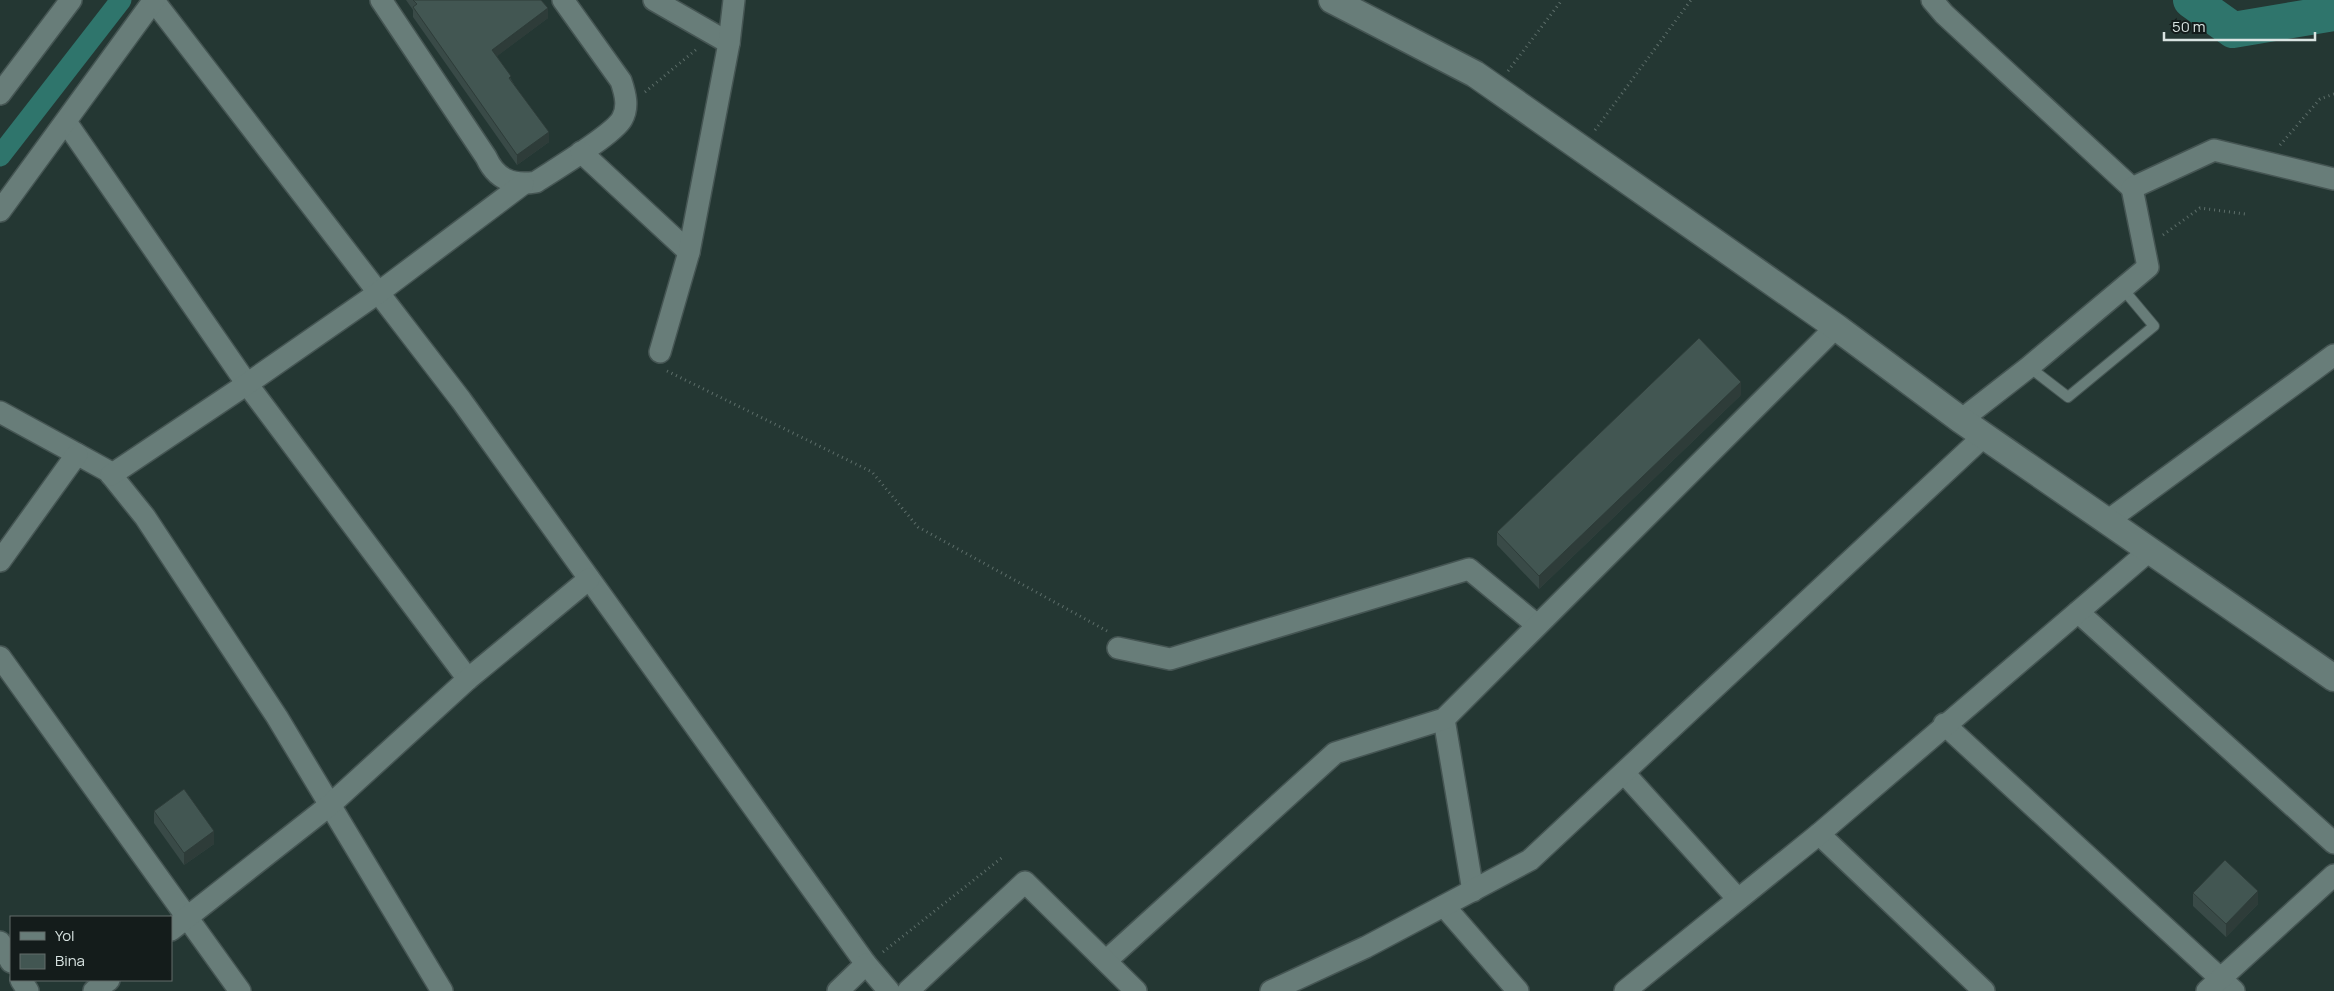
<svg xmlns="http://www.w3.org/2000/svg" width="2334" height="991" font-family="Manrope,sans-serif">
	<style>
		.lines { fill: none; stroke-linecap: round; stroke-linejoin: round }
		.canal { stroke: #2f756c; stroke-width: 21 }
		.river { stroke: #2f756c; stroke-width: 36 }
		.service-casing { stroke: #455553; stroke-width: 12 }
		.minor-casing { stroke: #455553; stroke-width: 24 }
		.tertiary-casing { stroke: #455553; stroke-width: 29 }
		.path { stroke: #5d6e6a; stroke-width: 3; stroke-dasharray: 1 4; stroke-linecap: butt }
		.service { stroke: #687d79; stroke-width: 10 }
		.minor { stroke: #687d79; stroke-width: 21 }
		.tertiary { stroke: #687d79; stroke-width: 26 }
		.wall { fill: #394a47 }
		.shaded-wall { fill: #2e3c39 }
		.building { fill: #425652; stroke: #2e3c39 }
	</style>
	<rect width="100%" height="100%" fill="#243733"/>
	<g class="lines">
		<!-- canal -->
		<polyline class="canal" points="0,156 121,0"/>
		<!-- river -->
		<polyline class="river" points="2191,0 2233,30 2334,13"/>
		<!-- service casing -->
		<g class="service-casing">
			<polyline id="service" points="2029,367 2068,397 2154,326 2123,289"/>
		</g>
		<!-- minor casing -->
		<g class="minor-casing">
			<g id="minor">
				<path d="M 381,0 L 486,157 C 496,179 512,186 536,182 C 554,170 613,135 622,119 C 629,107 625,93 621,81 L 563,0"/>
				<polyline points="654,0 729,43"/>
				<polyline points="1932,0 1944,14 2132,188"/>
				<polyline points="154,1 461,400 866,964 889,991"/>
				<polyline points="0,94 71,0"/>
				<polyline points="66,122 247,384 468,679"/>
				<polyline points="581,152 689,252"/>
				<polyline points="0,211 154,0"/>
				<polyline points="660,352 689,252 729,43 734,0"/>
				<polyline points="0,412 108,471 145,517 277,717 442,991"/>
				<polyline points="1961,420 2029,367 2148,267 2132,188 2214,150 2334,179"/>
				<polyline points="111,475 247,384 378,293 523,184"/>
				<polyline points="2106,522 2334,355"/>
				<polyline points="0,561 77,454"/>
				<polyline points="2078,612 2334,843"/>
				<polyline points="1118,648 1170,659 1469,569 1537,625"/>
				<polyline points="0,657 240,991"/>
				<polyline points="1444,719 1473,891"/>
				<polyline points="1944,724 2234,991"/>
				<polyline points="1624,773 1738,899"/>
				<polyline points="1819,834 1984,991"/>
				<polyline points="1444,906 1518,991"/>
				<polyline points="171,930 330,805 468,679 589,579"/>
				<polyline points="0,942 11,962"/>
				<polyline points="1107,960 1335,753 1444,719 1836,327"/>
				<polyline points="21,980 28,991"/>
				<polyline points="94,991 109,980"/>
				<polyline points="838,991 866,964"/>
				<polyline points="908,991 1025,882 1136,991"/>
				<polyline points="1271,991 1366,947 1530,860 1984,436"/>
				<polyline points="1625,991 1819,834 2149,551"/>
				<polyline points="2207,991 2334,875"/>
			</g>
		</g>
		<!-- tertiary casing -->
		<g class="tertiary-casing">
			<polyline id="tertiary" points="1332,0 1475,74 1836,327 1961,420 2334,678"/>
		</g>
		<!-- path -->
		<g class="path">
			<polyline points="1508,71 1562,0"/>
			<polyline points="645,92 698,48"/>
			<polyline points="1595,130 1691,0"/>
			<polyline points="2280,145 2320,99 2334,94"/>
			<polyline points="2163,235 2200,208 2245,214"/>
			<polyline points="667,371 872,472 918,527 1107,631"/>
			<polyline points="883,952 1004,856"/>
		</g>
		<!-- service -->
		<use href="#service" class="service"/>
		<!-- minor -->
		<use href="#minor" class="minor"/>
		<!-- tertiary -->
		<use href="#tertiary" class="tertiary"/>
	</g>
	<!-- wall -->
	<g class="wall">
		<polygon points="406,0 541,0 548,18 497,56 549,142 517,165 413,17 413,10"/>
		<polygon points="1741,395 1539,589 1497,545 1497,532"/>
		<polygon points="154,811 214,844 184,865 154,823"/>
		<polygon points="2193,893 2258,904 2226,937 2193,906"/>
	</g>
	<!-- shaded-wall -->
	<g class="shaded-wall">
		<polygon points="548,8 548,18 492,60 492,50"/>
		<polygon points="549,132 549,142 517,165 517,155"/>
		<polygon points="1741,382 1741,395 1539,589 1539,576"/>
		<polygon points="214,831 214,844 184,865 184,853"/>
		<polygon points="2258,891 2258,904 2226,937 2226,924"/>
	</g>
	<!-- building -->
	<g class="building">
		<polygon points="413,0 541,0 548,8 492,50 511,76 509,78 549,132 517,155 413,7 417,4"/>
		<polygon points="1699,338 1741,382 1539,576 1497,532"/>
		<polygon points="184,789 214,831 184,853 154,811"/>
		<polygon points="2225,860 2258,891 2226,924 2193,893"/>
	</g>
	<!-- legend -->
	<rect x="10" y="916" width="162" height="65" fill="#141c1b" stroke="#636c6b"/>
	<rect x="20" y="932" width="25" height="8" fill="#687d79" stroke="#636c6b"/>
	<text x="55" y="941" font-size="15" fill="#d9e4e2">Yol</text>
	<rect x="20" y="954" width="25" height="15" fill="#425652" stroke="#636c6b"/>
	<text x="55" y="966" font-size="15" fill="#d9e4e2">Bina</text>
	<!-- scale -->
	<path d="M2164 32v8h151v-8" fill="none" stroke="#d9e4e2" stroke-width="2.5"/>
	<text x="2172" y="32" font-size="15" fill="#d9e4e2" stroke="#141c1b" stroke-width="4" paint-order="stroke">50 m</text>
</svg>
